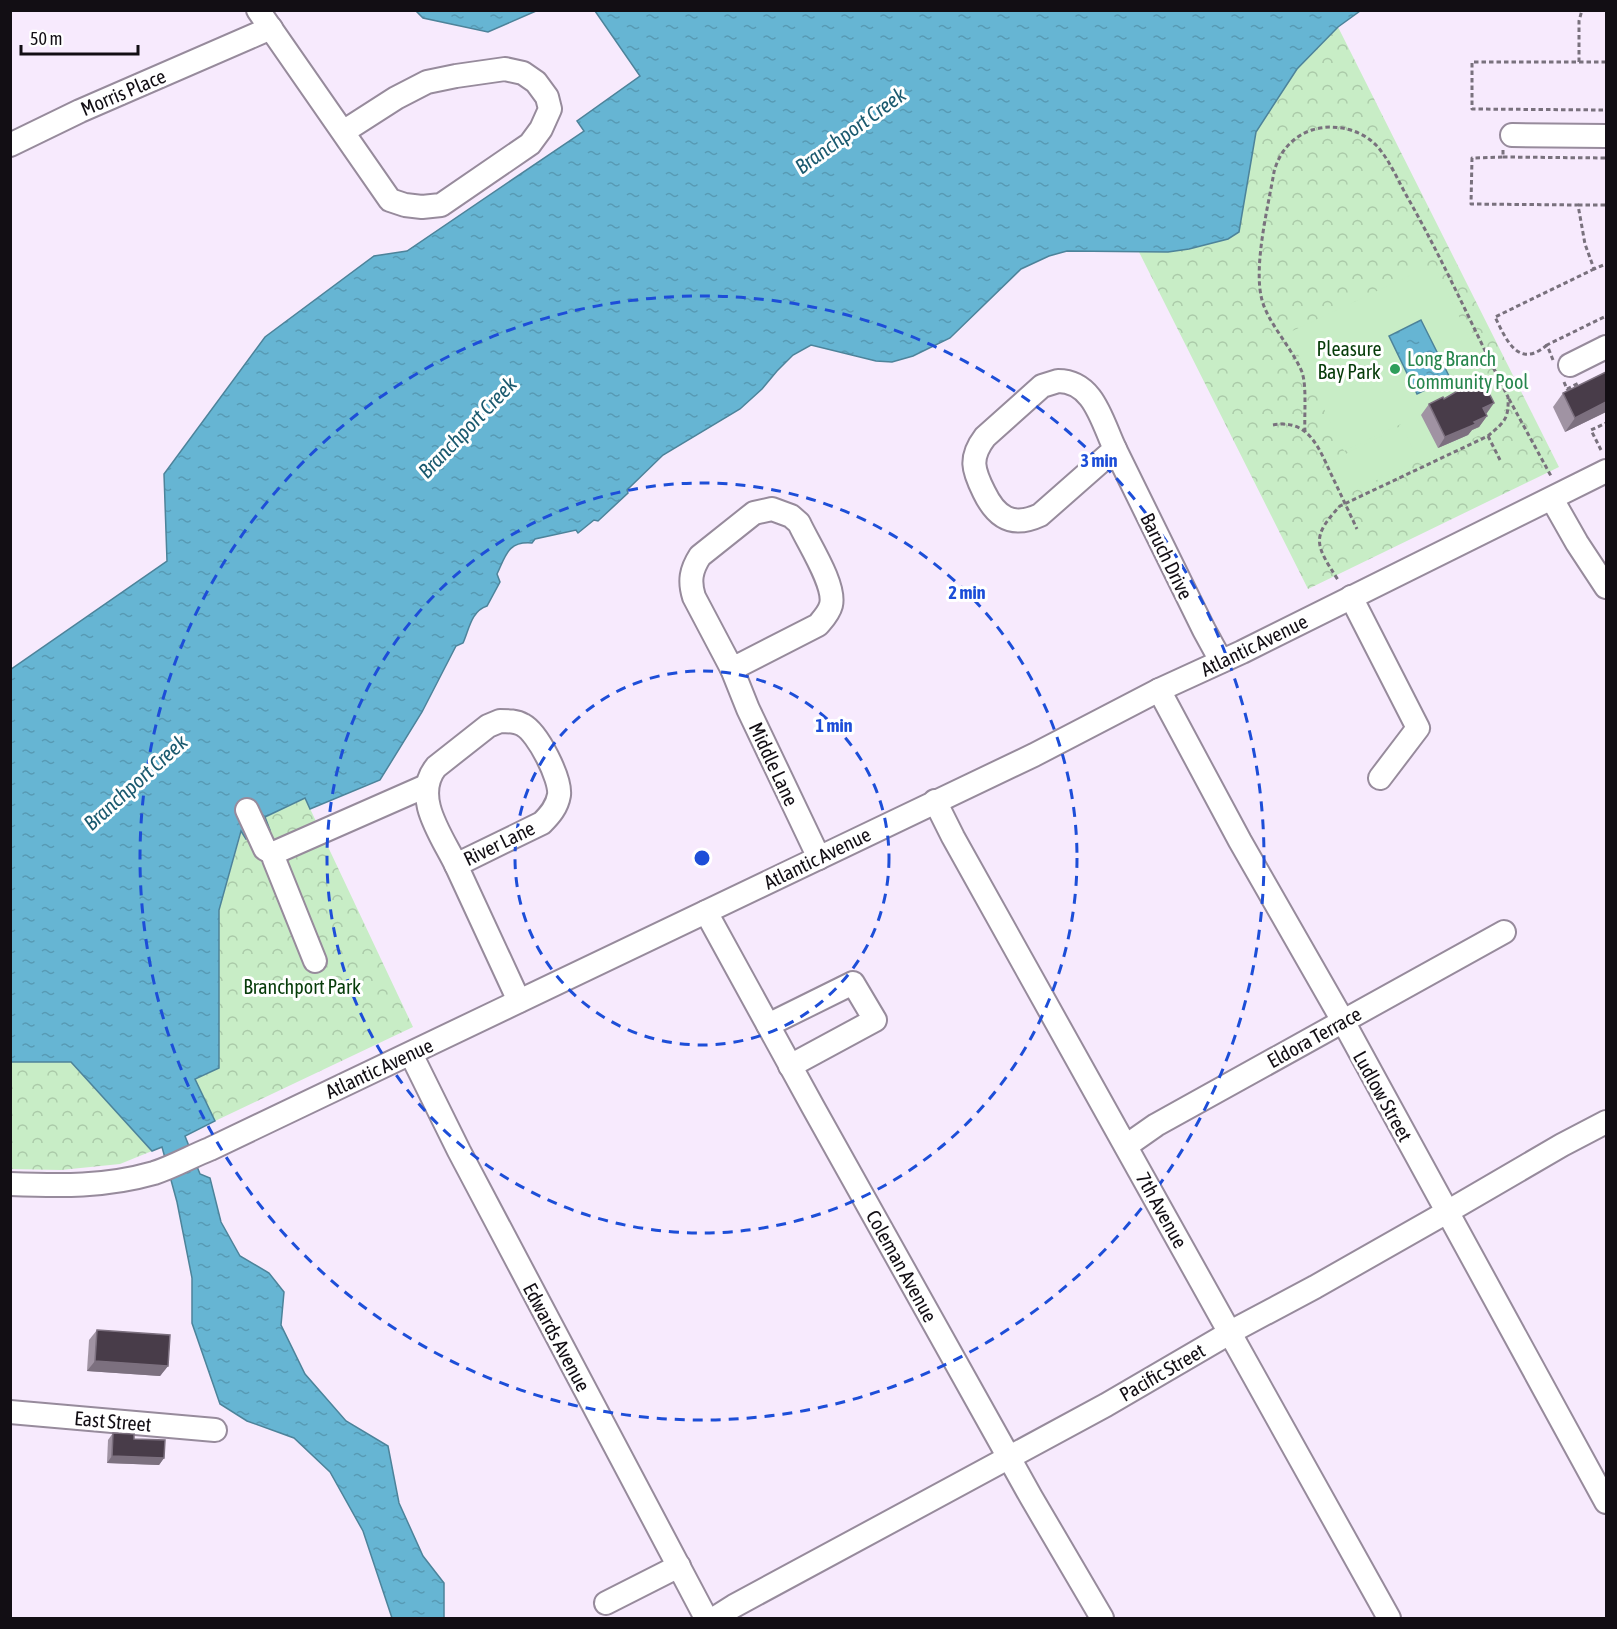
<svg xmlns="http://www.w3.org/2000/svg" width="1617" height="1629" font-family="'Asap Condensed',sans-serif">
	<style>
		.park { fill: url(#park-crowns) }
		.pitch { fill: #c8edc6 }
		.water { fill: url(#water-ripples); stroke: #4d839a; stroke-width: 1.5 }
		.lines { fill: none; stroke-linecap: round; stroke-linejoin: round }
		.minor-casing { stroke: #978b9c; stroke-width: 26 }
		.path { stroke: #79717d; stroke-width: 3; stroke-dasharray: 4.5 3; stroke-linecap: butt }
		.minor { stroke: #fff; stroke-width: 22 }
		.wall { fill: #a093a3 }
		.shaded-wall { fill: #7c707f }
		.building { fill: #483c49; stroke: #7c707f; stroke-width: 1.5 }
		.ring { fill: none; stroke: #1d4ed8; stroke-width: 3; stroke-dasharray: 10 8 }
		.leisure-dot { fill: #2e9e5b; stroke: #fff; stroke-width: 2 }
		.labels { text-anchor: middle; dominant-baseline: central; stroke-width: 6; stroke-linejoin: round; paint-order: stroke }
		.street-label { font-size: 20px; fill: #120e14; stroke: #fff }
		.park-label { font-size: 20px; fill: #063b09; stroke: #fff }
		.leisure-label { font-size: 20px; fill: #27864d; stroke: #fff; text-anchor: start }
		.water-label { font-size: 21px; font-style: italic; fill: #1b5a6f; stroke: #fff }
		.centre { fill: #1d4ed8; stroke: #fff; stroke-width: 3 }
		.ring-label { font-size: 18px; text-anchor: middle; font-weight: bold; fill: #1d4ed8; stroke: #fff; stroke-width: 6; stroke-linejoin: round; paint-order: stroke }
	</style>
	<defs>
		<pattern id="park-crowns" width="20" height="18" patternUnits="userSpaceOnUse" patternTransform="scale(1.5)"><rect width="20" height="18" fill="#c8edc6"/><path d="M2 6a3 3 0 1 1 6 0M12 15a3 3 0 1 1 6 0" fill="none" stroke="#abcaa9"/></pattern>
		<pattern id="water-ripples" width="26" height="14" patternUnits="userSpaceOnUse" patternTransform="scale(1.5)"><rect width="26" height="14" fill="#66b5d3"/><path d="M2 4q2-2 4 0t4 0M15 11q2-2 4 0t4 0" fill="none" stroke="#579ab4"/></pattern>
	</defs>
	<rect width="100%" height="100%" fill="#f7eafd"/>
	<!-- park -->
	<g class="park">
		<polygon points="1338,27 1559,467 1308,589 1139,252 1189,249 1239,232 1256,132 1297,69"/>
		<polygon points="305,798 413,1027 215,1121 194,1078 219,1067 219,910 242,830 246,839 269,830 264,818"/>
		<polygon points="15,1061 71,1062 152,1151 120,1164 61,1170 11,1169 10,1062"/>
	</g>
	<!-- pitch -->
	<g class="pitch">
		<polygon points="1434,264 1509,421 1420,464 1401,424 1344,451 1288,333"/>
		<polygon points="1399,427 1416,461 1342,497 1326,464"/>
	</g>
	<!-- water -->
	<g class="water">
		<polygon points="416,11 536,11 488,32 423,18"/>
		<path d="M 595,11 L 1360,11 L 1338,27 L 1297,69 L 1256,132 L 1239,232 L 1228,239 L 1189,249 L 1168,252 L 1067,251 L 1049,256 L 1021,269 L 950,338 L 913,356 L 892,362 L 876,361 L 811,345 L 793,355 L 777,371 L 762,389 L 740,409 L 663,455 L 627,490 L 628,493 L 598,521 L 594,520 L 578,533 L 576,530 L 535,539 L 532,543 C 508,541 506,555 497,574 L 500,582 L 487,606 C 471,611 469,630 463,643 L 456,646 L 422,712 L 380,780 L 310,809 L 305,798 L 265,817 L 270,830 L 246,839 L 241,831 L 219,910 L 219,1068 L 195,1079 L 215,1121 L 185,1136 L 200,1174 L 210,1178 L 221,1222 L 240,1256 L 269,1273 L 284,1292 L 281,1325 L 305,1374 L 346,1421 L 388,1446 L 399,1503 L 423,1556 L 444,1583 L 444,1618 L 392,1618 L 363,1531 L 330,1472 L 294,1438 L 247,1421 L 220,1404 L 192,1323 L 192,1278 L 177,1202 L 162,1147 L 152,1151 L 71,1062 L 11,1062 L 10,670 L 167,561 L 164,474 L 265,337 L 374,256 L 407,251 L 584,131 L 577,121 L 640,76 Z"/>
		<polygon points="1421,320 1450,378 1417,394 1389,336"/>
	</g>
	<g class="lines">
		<!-- minor casing -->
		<g class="minor-casing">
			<g id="minor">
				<polyline points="258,10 390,200 405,205 422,207 441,205 530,144 541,129 550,109 547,97 536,82 523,73 505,69 456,76 427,82 396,98 343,132"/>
				<polyline points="1512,135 1606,136"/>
				<polyline points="10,145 80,111 271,28"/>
				<polyline points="1570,365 1606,347"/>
				<path d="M 1058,381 C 1094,381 1102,422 1115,449 L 1040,515 C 1012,528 996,517 984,492 C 973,470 969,458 985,437 L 1042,386 Z"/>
				<polyline points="1115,449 1204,630 1221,661"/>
				<polyline points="1552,499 1577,543 1606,587"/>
				<path d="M 772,509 L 791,516 L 799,523 C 808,543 836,585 831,605 C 829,613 823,619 818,625 L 732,669 L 694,597 C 689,581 691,570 700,556 L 754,513 Z"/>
				<polyline points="1351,597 1418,728 1380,778"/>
				<polyline points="732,669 748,709 819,858"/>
				<polyline points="1159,690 1240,841 1343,1021 1606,1502"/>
				<path d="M 500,721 C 508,721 516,721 523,725 C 538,733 561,779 559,795 C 557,807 550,815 542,823 L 456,865 C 442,836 412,797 436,767 L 488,726 Z"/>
				<polyline points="935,801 953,837 1389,1618"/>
				<polyline points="247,810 265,849 274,854"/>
				<polyline points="456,865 519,1001"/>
				<polyline points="706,912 813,1107 1031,1497 1102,1618"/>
				<polyline points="315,961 274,859 276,852 426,786"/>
				<polyline points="768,1025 853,983 875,1020 790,1066"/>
				<polyline points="411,1054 459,1151 706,1618"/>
				<polyline points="1126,1146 1156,1125 1504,932"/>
				<path d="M 10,1184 C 61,1186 105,1187 154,1173 C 173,1167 192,1156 210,1149 L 1034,755 L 1159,690 L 1242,652 L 1606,471"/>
				<polyline points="10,1412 215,1430"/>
				<polyline points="606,1603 679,1566"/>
				<polyline points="715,1618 734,1606 1106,1405 1238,1328 1315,1287 1447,1212 1562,1145 1606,1122"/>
			</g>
		</g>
		<!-- path -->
		<g class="path">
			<polyline points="1579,62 1579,21 1582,10"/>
			<polyline points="1606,62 1472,62 1472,109 1606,110"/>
			<polyline points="1503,150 1503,157 1472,158 1471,204 1578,205 1585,244 1594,269 1606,264"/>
			<polyline points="1503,157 1606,158"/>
			<polyline points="1578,205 1606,205"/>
			<path d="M 1547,345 C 1518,370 1506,339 1495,317 L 1594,269"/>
			<polyline points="1553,360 1547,345 1606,316"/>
			<polyline points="1564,382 1567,389 1579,383"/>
			<polyline points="1509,399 1551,476"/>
			<path d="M 1273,425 C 1311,418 1320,452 1333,478 C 1341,495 1349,512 1357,529"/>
			<path d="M 1305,432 C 1304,415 1307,387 1302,372 C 1292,348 1268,323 1262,300 C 1253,267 1268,207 1274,172 C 1279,152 1293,136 1312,130 C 1334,123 1360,129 1376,145 C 1390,160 1399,183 1409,200 C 1445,264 1475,332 1508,397 C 1509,420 1504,422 1488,436 L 1340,506 C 1310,538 1316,545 1338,580"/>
			<polyline points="1488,436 1500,460"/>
			<polyline points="1601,450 1591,430 1606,423"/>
		</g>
		<!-- minor -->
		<use href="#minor" class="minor"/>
	</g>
	<!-- wall -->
	<g class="wall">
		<polygon points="1606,372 1606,412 1565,432 1553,407 1563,393"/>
		<polygon points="1444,399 1487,413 1485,414 1487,416 1479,427 1472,430 1468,435 1438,448 1421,415 1429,404"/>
		<polygon points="97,1330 168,1366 160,1376 87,1371 89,1340"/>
		<polygon points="113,1433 134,1439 164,1458 159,1465 107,1463 108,1440"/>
	</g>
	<!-- shaded-wall -->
	<g class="shaded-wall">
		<polygon points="1606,402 1606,412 1565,432 1575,418"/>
		<polygon points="1494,403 1487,413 1475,419 1483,408"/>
		<polygon points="1487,416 1479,427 1472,430 1468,435 1438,448 1445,437"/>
		<polygon points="95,1361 168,1366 160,1376 87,1371"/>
		<polygon points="112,1456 164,1458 159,1465 107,1463"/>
	</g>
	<!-- building -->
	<g class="building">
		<polygon points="1606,372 1606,402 1575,418 1563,393"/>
		<polygon points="1483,381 1494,403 1483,408 1487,416 1474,422 1476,424 1445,437 1429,404 1443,397 1444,399 1471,383 1473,386"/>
		<polygon points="97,1330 170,1335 168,1366 95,1361"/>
		<polygon points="113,1433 134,1434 134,1439 165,1440 164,1458 112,1456"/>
	</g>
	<!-- distance rings -->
	<g class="ring">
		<circle cx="702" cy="858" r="187"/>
		<circle cx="702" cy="858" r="375"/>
		<circle cx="702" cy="858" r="562"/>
	</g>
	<!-- markers -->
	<circle class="leisure-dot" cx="1395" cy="369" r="6"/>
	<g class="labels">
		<!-- street labels -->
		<g class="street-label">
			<text transform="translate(123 92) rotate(-23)">Morris Place</text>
			<text transform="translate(1167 556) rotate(64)">Baruch Drive</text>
			<text transform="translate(1254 645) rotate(-26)">Atlantic Avenue</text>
			<text transform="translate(774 764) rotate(65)">Middle Lane</text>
			<text transform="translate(499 843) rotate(-26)">River Lane</text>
			<text transform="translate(817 858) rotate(-26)">Atlantic Avenue</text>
			<text transform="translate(1314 1037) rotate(-29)">Eldora Terrace</text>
			<text transform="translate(379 1068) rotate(-25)">Atlantic Avenue</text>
			<text transform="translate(1383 1096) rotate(61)">Ludlow Street</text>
			<text transform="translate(1162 1210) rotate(61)">7th Avenue</text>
			<text transform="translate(902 1266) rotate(61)">Coleman Avenue</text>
			<text transform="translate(557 1337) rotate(62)">Edwards Avenue</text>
			<text transform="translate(1162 1372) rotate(-30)">Pacific Street</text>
			<text transform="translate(113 1421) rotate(5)">East Street</text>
		</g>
		<!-- park labels -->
		<g class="park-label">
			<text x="1349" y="348">Pleasure<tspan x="1349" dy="23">Bay Park</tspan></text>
			<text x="302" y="986">Branchport Park</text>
		</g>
		<!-- leisure labels -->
		<g class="leisure-label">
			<text x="1407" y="358">Long Branch<tspan x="1407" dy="23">Community Pool</tspan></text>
		</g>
		<!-- water labels -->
		<g class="water-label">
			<text transform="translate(850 130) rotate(-36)">Branchport Creek</text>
			<text transform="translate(467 427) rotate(-46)">Branchport Creek</text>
			<text transform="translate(135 782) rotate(-42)">Branchport Creek</text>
		</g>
	</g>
	<circle cx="702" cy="858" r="9" class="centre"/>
	<g class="ring-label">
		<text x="1099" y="467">3 min</text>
		<text x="967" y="599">2 min</text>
		<text x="834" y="732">1 min</text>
	</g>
	<!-- border -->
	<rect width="1617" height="1629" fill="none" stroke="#120e14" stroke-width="24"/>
	<!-- scale -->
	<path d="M21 45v9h117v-9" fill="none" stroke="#120e14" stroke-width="3"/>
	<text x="30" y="45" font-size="18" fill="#120e14" stroke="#ffffff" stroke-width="4.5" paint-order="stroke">50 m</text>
</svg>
